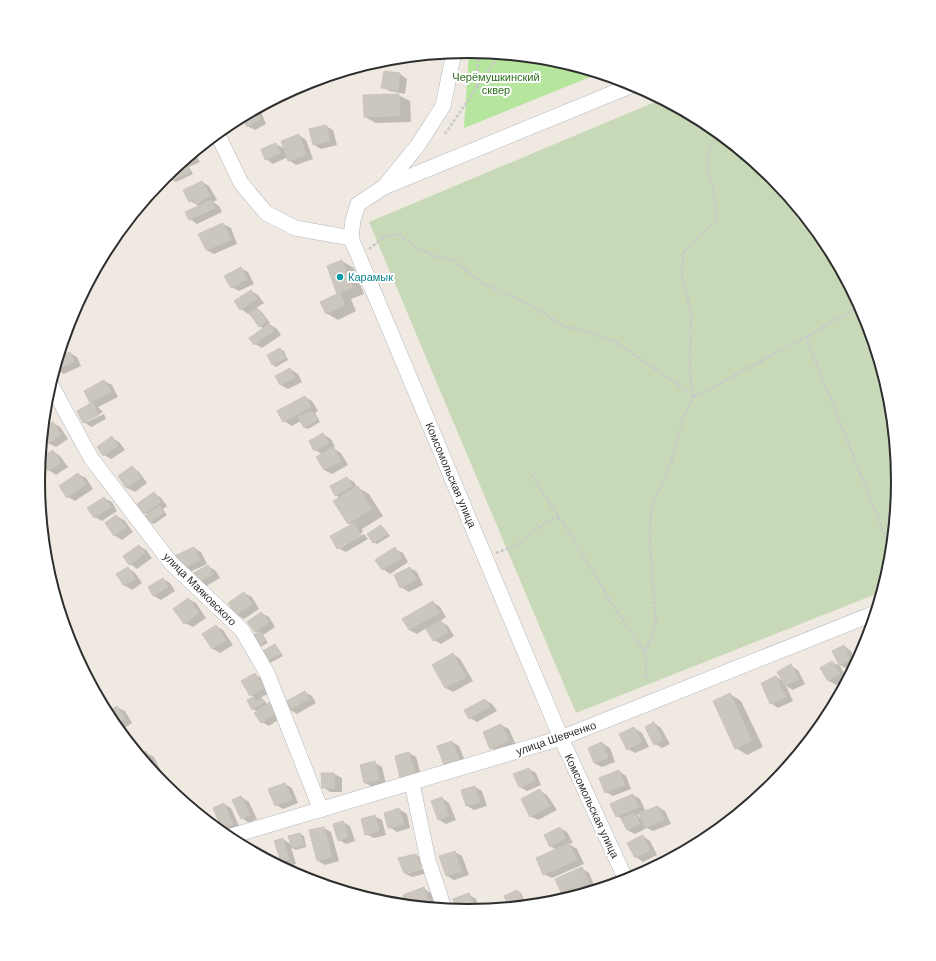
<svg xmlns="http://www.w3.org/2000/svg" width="936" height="961" font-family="Arial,sans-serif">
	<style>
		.green { fill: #b6e59e }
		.cemetery { fill: #c8d9b8 }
		.shadow { fill: #0003; fill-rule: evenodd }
		.building { fill: #cbc7bf; stroke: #cbc5ba }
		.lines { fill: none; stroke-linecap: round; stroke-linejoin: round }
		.minor-casing { stroke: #b4b7c1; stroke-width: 16 }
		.path { stroke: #c9c9c9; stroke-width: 2.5; stroke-dasharray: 3 2; stroke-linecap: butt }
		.minor { stroke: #fff; stroke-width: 15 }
		.culture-dot { fill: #0f9aa8; stroke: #fff; stroke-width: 1.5 }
		.labels { text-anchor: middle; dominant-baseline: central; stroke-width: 4; stroke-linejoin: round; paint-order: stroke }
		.park-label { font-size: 11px; fill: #2c6e1b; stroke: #fff }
		.culture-label { font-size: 11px; fill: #0d838f; stroke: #fff; text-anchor: start }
		.street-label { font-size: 11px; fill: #2e2e2e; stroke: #fff }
		.rim { fill: none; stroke: #2e2e2e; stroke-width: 2 }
	</style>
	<rect width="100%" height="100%" fill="#efe9e1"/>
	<!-- green -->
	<polygon class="green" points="469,51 552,59 600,73 464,128"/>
	<!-- cemetery -->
	<polygon class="cemetery" points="662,99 707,123 772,177 826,242 865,316 890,397 898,481 890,565 881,592 576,713 369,222"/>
	<!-- shadow -->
	<g class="shadow">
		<polygon points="400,74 407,79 405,94 390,91 382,87"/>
		<polygon points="398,95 410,101 411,122 376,123 365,117"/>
		<polygon points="259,107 266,124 255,130 247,126 242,116"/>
		<polygon points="326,126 333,130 337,145 321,149 314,145"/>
		<polygon points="299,135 306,140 313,159 296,165 289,160 288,157 273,164 266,159 276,144 285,149"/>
		<polygon points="194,152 200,162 189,167 193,174 176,182 173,180 175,170 173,169"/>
		<polygon points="202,182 209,186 217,200 213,202 219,206 222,212 197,224 190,219 199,206 190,201"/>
		<polygon points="223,224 231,228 237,244 214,254 206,250"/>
		<polygon points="342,261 354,268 364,294 351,299 356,311 338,320 326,313 338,295"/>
		<polygon points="241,268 248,272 254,284 239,291 231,287"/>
		<polygon points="251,291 258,295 264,303 256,308 261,311 270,323 269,324 277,329 281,335 262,348 255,344 264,329 260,326 250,313 248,314 241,309"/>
		<polygon points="280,349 284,351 288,360 276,367 273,365 268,356"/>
		<polygon points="70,353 77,357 81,366 64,374 56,370 55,367 58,358"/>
		<polygon points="290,369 298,374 302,382 288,389 281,385"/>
		<polygon points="104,381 112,385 118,397 98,407 103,412 87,420 87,422 104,414 106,419 91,427 84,422 93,404 91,402"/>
		<polygon points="305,397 312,401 318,411 315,413 320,422 308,429 304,427 301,421 292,426 284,421 278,411"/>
		<polygon points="53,423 60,427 68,439 56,447 48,443"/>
		<polygon points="323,434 331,439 335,447 333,448 341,453 348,465 332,474 324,470 322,454 315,450"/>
		<polygon points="112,438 119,442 125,450 111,459 104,455"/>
		<polygon points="53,451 60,456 68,467 56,475 49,470"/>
		<polygon points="132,467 139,472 147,483 135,492 127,488 119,476"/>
		<polygon points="78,474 86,478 93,489 75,501 68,497"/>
		<polygon points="347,478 354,482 357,487 369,494 383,516 362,529 363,532 340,546 340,548 364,534 368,539 346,552 338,548 351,525 348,523 340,498 336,495"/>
		<polygon points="154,493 161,498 167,506 163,509 167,515 154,524 150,522 148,515 145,513"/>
		<polygon points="104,498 112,502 117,511 102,521 95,517"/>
		<polygon points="116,516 124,520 133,532 122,540 114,535"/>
		<polygon points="381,526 384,528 390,536 377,544 374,542"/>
		<polygon points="139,546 146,550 152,558 137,569 130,564 124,557"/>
		<polygon points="194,548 201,552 207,564 188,573 181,569"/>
		<polygon points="395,549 403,553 408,562 390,574 383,569"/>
		<polygon points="208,566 216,571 220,578 206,586 198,582"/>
		<polygon points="128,568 135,573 142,583 132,590 124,585"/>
		<polygon points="410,568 417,572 423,585 409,592 401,587"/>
		<polygon points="163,579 170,583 175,591 161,600 154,596 149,588"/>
		<polygon points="244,593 252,597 259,609 244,619 237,615 229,603"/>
		<polygon points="188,599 196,603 206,618 193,627 185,623"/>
		<polygon points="433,602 440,607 446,617 440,621 448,626 454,636 441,644 434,640 427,628 417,634 409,630"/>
		<polygon points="261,613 269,617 275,627 263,635 268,643 260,647 256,646 259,633 255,631"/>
		<polygon points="216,626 223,630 233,645 220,653 213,649 203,634"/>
		<polygon points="275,646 278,648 283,656 270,663 267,661"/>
		<polygon points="844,646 851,651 856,662 854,666 847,669 840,665"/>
		<polygon points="453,654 460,659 473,681 453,692 446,688 434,665"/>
		<polygon points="832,662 840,666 847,678 836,685 829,681 821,668"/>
		<polygon points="791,666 798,670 805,684 793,690 786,686 793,701 778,708 771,703 776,677 783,681"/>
		<polygon points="255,675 263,679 271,692 260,698 265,701 267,705 271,703 278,707 284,716 269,726 262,722 258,712 253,709 248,701 254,697 251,695"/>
		<polygon points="305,692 312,696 316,703 297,714 290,710 286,702"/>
		<polygon points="730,694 741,701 763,747 747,755 736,748"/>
		<polygon points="485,700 492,704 497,711 477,722 470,718"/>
		<polygon points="117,707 125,711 132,723 120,731 107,713"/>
		<polygon points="654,723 661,728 670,744 662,748 655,744"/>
		<polygon points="501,725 509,729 516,745 498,753 491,748"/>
		<polygon points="634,728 642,733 649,747 635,753 628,749"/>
		<polygon points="452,742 459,746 466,763 452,768 445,764"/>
		<polygon points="602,743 610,748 615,762 602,767 594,763"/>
		<polygon points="146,753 154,757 160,769 154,772 140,756"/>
		<polygon points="409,753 416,757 422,778 408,781"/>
		<polygon points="375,763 382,767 386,784 373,787 365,783 361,766"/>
		<polygon points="529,769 536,773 541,785 527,791 520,787"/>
		<polygon points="619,771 626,776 631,789 613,796 606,792"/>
		<polygon points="322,774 334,774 342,778 342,792 330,792 323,787"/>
		<polygon points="285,784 292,788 298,803 283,809 276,805"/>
		<polygon points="475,787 482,791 487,806 474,810 467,806 462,791"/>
		<polygon points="540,791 547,795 557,810 538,820 530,816"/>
		<path d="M 633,795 L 640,799 L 646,812 L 658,807 L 665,811 L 671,824 L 653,831 L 647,828 L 635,834 L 627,830 L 623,820 L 617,816 ZM 640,814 L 642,819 L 637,815 Z"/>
		<polygon points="241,797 249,802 257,819 249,823 242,818"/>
		<polygon points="442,798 449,803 456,820 446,824 439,820 432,802"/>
		<polygon points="224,804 231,808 240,828 231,832 223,828"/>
		<polygon points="399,809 407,814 410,828 397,832 389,827"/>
		<polygon points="374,816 382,820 386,835 374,838 366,834"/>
		<polygon points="343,822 350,826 355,841 346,844 339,840"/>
		<polygon points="324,828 331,832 339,861 325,865 318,861"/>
		<polygon points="560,828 567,832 573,843 569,844 577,849 584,864 552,878 544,874 557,850 550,846"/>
		<polygon points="300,834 304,836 306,847 296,850 291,847 296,864 289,866 281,862 283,839 292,845"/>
		<polygon points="643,836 650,841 657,855 643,862 636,857"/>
		<polygon points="455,852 462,856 469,875 454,880 447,876 440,857"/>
		<path d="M 416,855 L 423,859 L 428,873 L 412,877 L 404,873 ZM 425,866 L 426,868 L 408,873 L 408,871 Z"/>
		<polygon points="581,868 589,873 595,887 568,897 563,894"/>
		<polygon points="424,889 431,893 436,907 408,905 404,895"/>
		<polygon points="517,891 521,893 525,902 517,906 512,906 510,905"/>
		<polygon points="468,894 476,899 478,904 463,910 458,910 454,900"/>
		<polygon points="479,906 480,909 468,910"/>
	</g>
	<!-- building -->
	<g class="building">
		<polygon points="384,71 400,73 398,90 381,88"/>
		<polygon points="399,94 400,116 364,117 363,95"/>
		<polygon points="255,109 260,119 247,127 241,117"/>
		<polygon points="326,125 330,141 313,145 309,129"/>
		<polygon points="299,134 306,155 288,161 281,141"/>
		<polygon points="276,143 280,153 265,160 261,149"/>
		<polygon points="186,164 190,172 172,181 168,173"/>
		<polygon points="202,181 210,196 196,204 194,200 189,202 183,190"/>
		<polygon points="211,200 215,208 189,220 185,212"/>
		<polygon points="223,223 231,240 206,250 198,234"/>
		<polygon points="342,260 353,288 340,293 345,305 326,314 320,302 337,294 327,266"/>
		<polygon points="241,267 247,279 231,288 224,276"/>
		<polygon points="251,290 257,299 240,310 234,301"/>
		<polygon points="257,308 267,321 259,327 249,313"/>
		<polygon points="269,324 274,331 254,345 249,338"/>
		<polygon points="280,348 286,358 272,365 267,355"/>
		<polygon points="70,352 74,362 56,370 55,369 58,357"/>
		<polygon points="290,368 295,378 280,385 275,376"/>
		<polygon points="104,380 111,392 90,403 84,391"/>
		<polygon points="305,396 311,407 283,422 277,411"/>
		<polygon points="93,402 99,415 83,423 77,411"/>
		<polygon points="312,411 317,420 304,428 298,417"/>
		<polygon points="53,422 61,434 48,444 42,436 43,427"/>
		<polygon points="323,433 329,443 314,451 309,441"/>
		<polygon points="112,436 118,446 103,456 97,447"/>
		<polygon points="333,447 341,461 324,470 316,457"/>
		<polygon points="53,450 61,463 48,471 40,458"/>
		<polygon points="132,466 141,478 126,488 118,476"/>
		<polygon points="78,473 86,484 67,498 59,486"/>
		<polygon points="347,477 352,486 335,496 330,486"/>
		<polygon points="358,486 372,509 348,524 333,501"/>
		<polygon points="154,492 161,502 144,514 137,504"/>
		<polygon points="104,497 111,507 94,518 87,508"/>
		<polygon points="160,506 164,512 150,523 145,516"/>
		<polygon points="116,515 126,527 114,536 105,523"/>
		<polygon points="354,523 361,535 337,549 330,536"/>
		<polygon points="381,525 387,534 373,543 367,534"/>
		<polygon points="139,545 145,553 129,565 123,556"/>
		<polygon points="194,547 200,560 180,569 174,556"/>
		<polygon points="395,547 402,558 382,570 375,560"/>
		<polygon points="208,565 213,574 198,583 192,574"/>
		<polygon points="128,567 135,579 124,586 116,574"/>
		<polygon points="410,567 416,580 400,588 394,575"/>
		<polygon points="163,578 168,587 153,596 148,587"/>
		<polygon points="244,592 252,604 236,615 228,603"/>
		<polygon points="188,598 199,613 184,624 173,609"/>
		<polygon points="433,601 439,613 409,630 402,619"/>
		<polygon points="261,612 269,622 255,632 247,622"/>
		<polygon points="441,620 448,632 433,641 426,629"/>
		<polygon points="216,625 226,640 212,649 202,634"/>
		<polygon points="260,631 265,641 256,646 250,637"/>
		<polygon points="275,644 280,654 266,661 261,652"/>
		<polygon points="844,645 850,660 839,665 832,651"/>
		<polygon points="453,653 466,677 445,688 432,665"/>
		<polygon points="832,661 840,674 828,681 820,668"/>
		<polygon points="791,664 799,679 785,686 777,672"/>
		<polygon points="255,673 264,688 250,696 241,681"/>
		<polygon points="776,676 786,697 770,704 761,683"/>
		<polygon points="305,691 309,699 289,710 285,702"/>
		<polygon points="730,693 752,741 735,749 713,701"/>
		<polygon points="253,697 256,702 262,698 264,702 252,710 247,700"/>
		<polygon points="485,699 490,707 469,719 464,710"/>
		<polygon points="270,702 277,712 261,723 254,713"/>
		<polygon points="117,706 125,718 115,725 107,712"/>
		<polygon points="654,722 663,740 654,745 645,727"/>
		<polygon points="501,724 509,741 490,749 483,732"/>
		<polygon points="634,727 642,742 627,750 619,734"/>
		<polygon points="452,741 459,759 444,765 437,746"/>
		<polygon points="602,742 608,758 594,763 588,748"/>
		<polygon points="146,751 153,765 149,767 140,755"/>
		<polygon points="409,752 415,774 400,778 395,756"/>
		<polygon points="375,761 379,780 364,783 360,765"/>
		<polygon points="529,768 535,781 519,787 513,774"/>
		<polygon points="619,770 625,785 605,793 599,778"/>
		<polygon points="321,773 334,773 335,788 322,788"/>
		<polygon points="285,783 292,799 275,806 268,789"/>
		<polygon points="475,786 480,802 466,806 461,790"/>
		<polygon points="540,789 550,806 530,817 521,799"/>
		<polygon points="633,794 639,807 616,817 610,804"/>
		<polygon points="241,796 250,815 241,819 232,800"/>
		<polygon points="442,797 449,816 438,820 431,801"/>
		<polygon points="224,803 233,824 222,829 213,808"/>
		<polygon points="658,806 664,820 645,828 639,813"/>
		<polygon points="399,808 404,824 388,828 384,813"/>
		<polygon points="635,813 640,824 627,830 621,819"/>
		<polygon points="375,815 379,831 365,835 361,819"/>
		<polygon points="343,821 348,837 338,841 333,824"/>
		<polygon points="324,827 332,857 317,861 309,830"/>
		<polygon points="560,827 566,838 550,847 544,835"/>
		<polygon points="300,833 304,845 292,848 288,836"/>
		<polygon points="643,835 650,850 635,858 627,843"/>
		<polygon points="283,838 289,860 281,862 274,841"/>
		<polygon points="569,843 577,860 543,875 536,858"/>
		<polygon points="455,851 462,871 446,876 439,856"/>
		<polygon points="416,854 421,869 404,873 398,858"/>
		<polygon points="655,860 658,864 641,873 639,868"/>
		<polygon points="582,867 589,883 562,895 555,879"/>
		<polygon points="424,887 429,904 422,906 406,904 403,895"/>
		<polygon points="517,890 523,900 509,906 504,896"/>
		<polygon points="469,893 474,907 465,910 457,909 453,899"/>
	</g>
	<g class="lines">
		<!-- minor casing -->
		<g class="minor-casing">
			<g id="minor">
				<polyline points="217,133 241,183 266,213 295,228 351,238 561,738 626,880"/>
				<polyline points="384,187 635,84"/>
				<polyline points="351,238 353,220 358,204 384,187 418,145 443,106 454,52"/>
				<polyline points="50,383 91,458 171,563 242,630 267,673 321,810"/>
				<polyline points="412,783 428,860 444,908"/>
				<polyline points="228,837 561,738 875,613"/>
			</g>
		</g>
		<!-- path -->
		<g class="path">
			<polyline points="477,87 478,52"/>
			<polyline points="445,134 500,54"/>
			<polyline points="369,249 384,237 399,234 415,247 435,256 454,261 481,282 530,305 564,326 589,332 619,344 673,381 694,397 806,337 860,306"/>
			<polyline points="806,337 891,551"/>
			<polyline points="532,475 597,577 611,603 634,635 645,652"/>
			<polyline points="496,553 515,546 548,521 560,518"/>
			<polyline points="646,677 645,653 656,625 650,544 651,509 671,463 683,418 694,397 690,375 691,316 687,294 682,274 684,251 717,219 714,194 707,166 710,148 720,134"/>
		</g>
		<!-- minor -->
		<use href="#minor" class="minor"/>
	</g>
	<!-- markers -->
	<circle class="culture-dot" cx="340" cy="277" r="4"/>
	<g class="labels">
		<!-- park labels -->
		<g class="park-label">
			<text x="496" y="77">Черёмушкинский<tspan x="496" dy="13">сквер</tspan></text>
		</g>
		<!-- culture labels -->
		<g class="culture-label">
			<text x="348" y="277">Карамык</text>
		</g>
		<!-- street labels -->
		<g class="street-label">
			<text transform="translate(451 475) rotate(67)">Комсомольская улица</text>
			<text transform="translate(200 589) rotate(45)">улица Маяковского</text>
			<text transform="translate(556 738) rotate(-19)">улица Шевченко</text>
			<text transform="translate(592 806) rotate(65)">Комсомольская улица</text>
		</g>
	</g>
	<!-- crop -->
	<path d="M0 0H936V961H0ZM45 481a423 423 0 1 1 846 0a423 423 0 1 1-846 0Z" fill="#fff" fill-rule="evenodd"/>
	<path class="rim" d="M45 481a423 423 0 1 1 846 0a423 423 0 1 1-846 0Z"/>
</svg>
